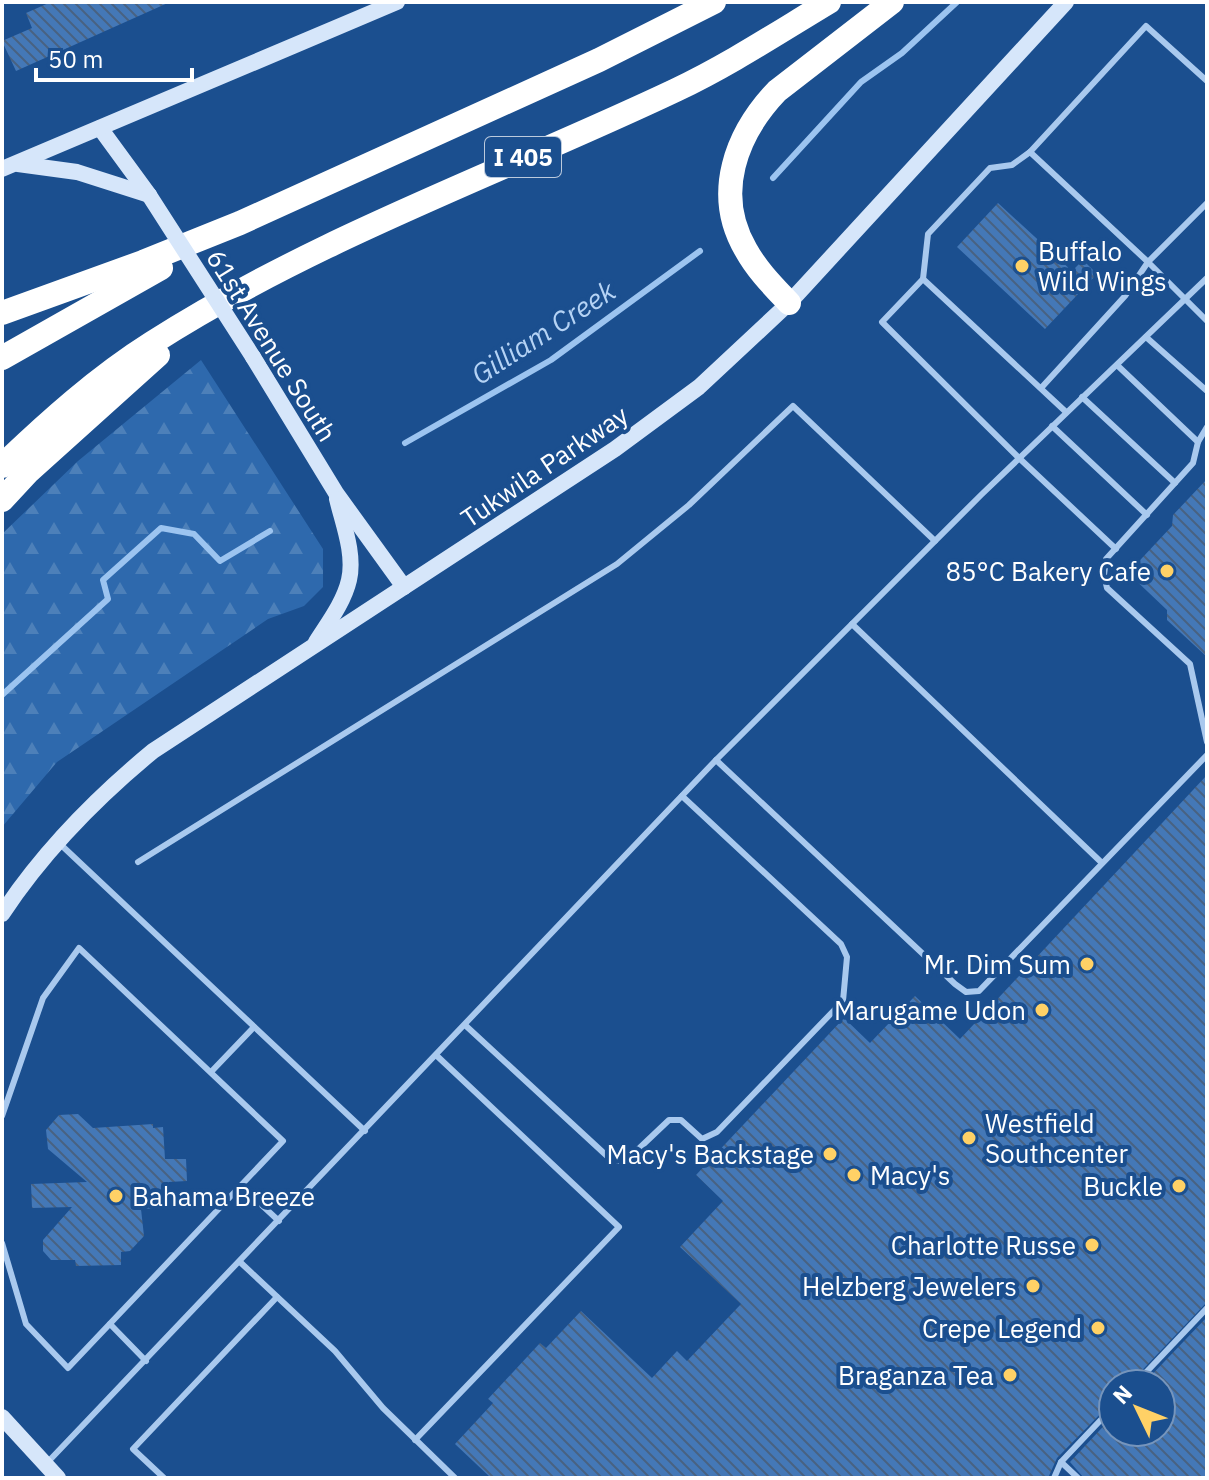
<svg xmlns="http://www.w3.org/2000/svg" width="1209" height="1480" font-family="'IBM Plex Sans',sans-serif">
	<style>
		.forest { fill: url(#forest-firs) }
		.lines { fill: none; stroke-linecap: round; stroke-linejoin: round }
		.stream { stroke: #9cc4f0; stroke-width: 6 }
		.building { fill: url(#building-back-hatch) }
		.lane { stroke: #a9c9ee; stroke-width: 6 }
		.secondary { stroke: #d6e6fa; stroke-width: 16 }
		.highway { stroke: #fff; stroke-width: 24 }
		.secondary-bridge { stroke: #d6e6fa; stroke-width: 16 }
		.poi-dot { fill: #ffd166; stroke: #1b4f8f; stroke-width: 3 }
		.labels { text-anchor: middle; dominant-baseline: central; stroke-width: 8; stroke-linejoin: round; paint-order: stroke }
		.shield { fill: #1b4f8f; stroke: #bbcadd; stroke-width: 2 }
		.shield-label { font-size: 24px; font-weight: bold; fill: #fff }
		.poi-label { font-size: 26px; fill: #fff; stroke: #1b4f8f; text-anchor: end }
		.street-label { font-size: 26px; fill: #fff; stroke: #1b4f8f }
		.water-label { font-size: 28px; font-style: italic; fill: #b5d3f5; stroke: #1b4f8f }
	</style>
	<defs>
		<pattern id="forest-firs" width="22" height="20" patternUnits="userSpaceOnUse" patternTransform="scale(2)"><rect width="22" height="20" fill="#2e69ad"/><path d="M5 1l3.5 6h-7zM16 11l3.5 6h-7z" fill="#4d80b9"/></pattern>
		<pattern id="building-back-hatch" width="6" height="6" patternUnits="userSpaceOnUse" patternTransform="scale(2)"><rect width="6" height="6" fill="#4478b7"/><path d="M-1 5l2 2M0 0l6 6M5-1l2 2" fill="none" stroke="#486282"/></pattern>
	</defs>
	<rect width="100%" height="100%" fill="#1b4f8f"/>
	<!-- forest -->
	<polygon class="forest" points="201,360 323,549 323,587 304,606 268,619 57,762 2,827 2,534 78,461"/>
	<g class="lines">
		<!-- stream -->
		<g class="stream">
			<polyline points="773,178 861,82 902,53 957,2"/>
			<polyline points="405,443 551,360 700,251"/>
			<polyline points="2,695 108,599 103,580 161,528 194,534 220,561 270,531"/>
		</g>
	</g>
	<!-- building -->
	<g class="building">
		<polygon points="51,2 170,2 16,71 2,41 32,28 26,13"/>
		<polygon points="998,203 1072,271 1083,260 1097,274 1045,329 957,247"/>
		<polygon points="1207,479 1207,657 1167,620 1167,610 1128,573 1172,526 1173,515"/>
		<polygon points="1207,775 1207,1302 1129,1384 1113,1384 1113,1401 1057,1458 1048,1478 491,1478 455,1444 493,1403 488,1399 540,1343 546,1348 581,1311 652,1378 677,1351 687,1361 741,1304 680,1247 723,1201 696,1175 844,1018 870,1043 915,996 960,1039"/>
		<polygon points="78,1114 93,1128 153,1124 153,1128 163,1127 165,1159 186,1159 187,1181 169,1182 169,1189 165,1189 165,1208 141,1209 144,1236 130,1251 121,1252 121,1265 76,1266 75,1260 51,1260 43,1251 43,1240 72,1207 32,1208 31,1184 87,1182 48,1149 46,1130 59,1115"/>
		<polygon points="1207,1317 1207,1478 1084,1478 1070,1462 1113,1416 1113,1432 1161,1432 1161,1384 1143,1384"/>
	</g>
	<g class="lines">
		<!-- lane -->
		<g class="lane">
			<polyline points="1030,152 1148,262 1125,296 1042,387"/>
			<polyline points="1207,203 1148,262 1207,321"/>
			<polyline points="923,279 1066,412"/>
			<polyline points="1146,337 1207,391"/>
			<polyline points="1117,365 1198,442"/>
			<polyline points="1082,397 1175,483"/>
			<polyline points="1052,426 1147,515"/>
			<polyline points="1207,427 1198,442 1193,463 1106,559 1104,575 1107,588 1190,664 1207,742"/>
			<polyline points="1116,549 1019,458 882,322 923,279 928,234 990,168 1012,165 1030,152 1146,26 1207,81"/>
			<polyline points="852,624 1102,863"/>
			<polyline points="716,760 955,984 966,992 979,991 1207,755"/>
			<polyline points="59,843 365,1131"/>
			<polyline points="138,862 617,564 689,505 793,406 935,541"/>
			<polyline points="465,1025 607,1156 619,1161 630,1157 669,1120 681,1120 702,1139 717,1132 843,1001 847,957 841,944 682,796"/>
			<polyline points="211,1072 254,1027"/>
			<polyline points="2,1116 43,998 79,948 283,1141 68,1368 26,1324 2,1243"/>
			<polyline points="241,1186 279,1221"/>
			<polyline points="240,1262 335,1351 383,1408 455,1478"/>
			<polyline points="110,1324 146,1361"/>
			<polyline points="1135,1384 1207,1308"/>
			<polyline points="415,1440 619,1227 436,1055"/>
			<polyline points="1061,1462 1113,1407"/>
			<polyline points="46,1464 716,760 981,495 1207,278"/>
			<polyline points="164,1478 133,1449 277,1297"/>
			<polyline points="1054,1478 1061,1462 1078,1478"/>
		</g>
		<!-- secondary -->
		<g class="secondary">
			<polyline points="100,128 149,195"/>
			<polyline points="18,164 77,172 149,195"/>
			<polyline points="2,169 397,2"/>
			<polyline points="253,357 336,493 404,587"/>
			<path d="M 316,642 C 328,623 344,602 349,580 C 355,554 343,524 337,499"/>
			<path d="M 2,914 C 43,852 96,798 153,751 L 615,449 L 699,387 L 789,303 L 1066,2"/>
			<polyline points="2,1417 58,1478"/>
		</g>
		<!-- highway -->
		<g class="highway">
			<path d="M 789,303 C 773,286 757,270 746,250 C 713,194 736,134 777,91 L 892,2"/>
			<polyline points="2,313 143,262 240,223 599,60 714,2"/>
			<polyline points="2,358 161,268"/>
			<path d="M 2,466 C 48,422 98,377 152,343 C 316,238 501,173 676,90 C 729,65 779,32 829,2"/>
			<polyline points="2,500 28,472 158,355"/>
		</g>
		<!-- secondary-bridge -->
		<polyline class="secondary-bridge" points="149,195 253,357"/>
	</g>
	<!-- markers -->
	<g class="poi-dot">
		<circle cx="1022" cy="266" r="8"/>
		<circle cx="1167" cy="571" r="8"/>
		<circle cx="1087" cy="964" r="8"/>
		<circle cx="1042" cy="1010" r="8"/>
		<circle cx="969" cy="1138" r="8"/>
		<circle cx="830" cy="1154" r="8"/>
		<circle cx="854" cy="1175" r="8"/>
		<circle cx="1179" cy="1186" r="8"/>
		<circle cx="116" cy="1196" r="8"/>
		<circle cx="1092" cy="1245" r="8"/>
		<circle cx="1033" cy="1286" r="8"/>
		<circle cx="1098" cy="1328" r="8"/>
		<circle cx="1010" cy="1375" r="8"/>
	</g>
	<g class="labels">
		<!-- shield labels -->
		<rect class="shield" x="485" y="137" width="76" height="40" rx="6"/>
		<g class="shield-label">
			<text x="523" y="157">I 405</text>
		</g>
		<!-- poi labels -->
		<g class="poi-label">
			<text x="1038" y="251" text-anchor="start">Buffalo<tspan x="1038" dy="30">Wild Wings</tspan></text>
			<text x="1151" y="571">85°C Bakery Cafe</text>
			<text x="1071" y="964">Mr. Dim Sum</text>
			<text x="1026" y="1010">Marugame Udon</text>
			<text x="985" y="1123" text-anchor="start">Westfield<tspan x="985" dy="30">Southcenter</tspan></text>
			<text x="814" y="1154">Macy's Backstage</text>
			<text x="870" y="1175" text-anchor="start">Macy's</text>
			<text x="1163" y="1186">Buckle</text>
			<text x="132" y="1196" text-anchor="start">Bahama Breeze</text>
			<text x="1076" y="1245">Charlotte Russe</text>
			<text x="1017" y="1286">Helzberg Jewelers</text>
			<text x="1082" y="1328">Crepe Legend</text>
			<text x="994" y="1375">Braganza Tea</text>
		</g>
		<!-- street labels -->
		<g class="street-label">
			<text transform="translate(272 345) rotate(58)">61st Avenue South</text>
			<text transform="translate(544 466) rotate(-34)">Tukwila Parkway</text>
		</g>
		<!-- water labels -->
		<g class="water-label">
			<text transform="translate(543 332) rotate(-33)">Gilliam Creek</text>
		</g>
	</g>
	<!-- border -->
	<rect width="1209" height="1480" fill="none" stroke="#ffffff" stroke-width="8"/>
	<!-- north arrow -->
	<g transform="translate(1137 1408) rotate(313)"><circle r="38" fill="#1b4f8f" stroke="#7695bc" stroke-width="2"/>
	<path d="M0-6L14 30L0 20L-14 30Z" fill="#ffd166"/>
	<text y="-12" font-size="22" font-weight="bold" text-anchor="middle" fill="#ffffff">N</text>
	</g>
	<!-- scale -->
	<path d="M36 68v12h156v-12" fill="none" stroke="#ffffff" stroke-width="4"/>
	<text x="48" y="68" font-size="24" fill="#ffffff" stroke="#1b4f8f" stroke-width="6" paint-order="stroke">50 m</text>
</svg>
